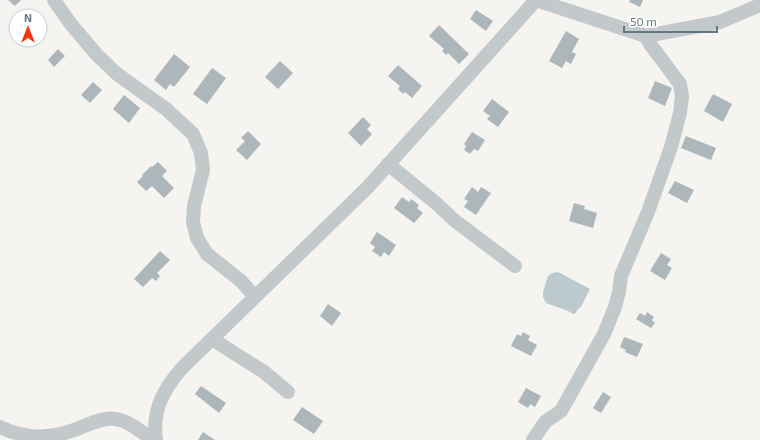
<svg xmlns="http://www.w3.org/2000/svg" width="760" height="440" font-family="'Exo 2',sans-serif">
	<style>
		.water { fill: #bccace }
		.building { fill: #adb6ba }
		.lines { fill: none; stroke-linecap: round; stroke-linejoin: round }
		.minor { stroke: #c3c8ca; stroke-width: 14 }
	</style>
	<rect width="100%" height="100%" fill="#f5f4f0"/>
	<!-- water -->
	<path class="water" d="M 558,272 L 590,289 L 581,307 L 577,310 L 576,313 L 573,314 C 569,310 553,306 546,303 L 543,297 L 543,292 L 548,276 L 552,273 Z"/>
	<!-- building -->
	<g class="building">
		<polygon points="8,0 21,0 15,6"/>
		<polygon points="630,0 643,0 640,7 629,2"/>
		<polygon points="476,10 493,21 486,31 470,19"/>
		<polygon points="439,25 469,54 459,64 448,53 446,55 442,51 444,49 429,36"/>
		<polygon points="566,31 579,39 572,52 576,54 571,64 566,61 562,68 549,61"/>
		<polygon points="58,49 65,56 54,67 48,60"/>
		<polygon points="174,54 190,67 174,87 170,84 166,90 154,80"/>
		<polygon points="280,61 293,73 278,89 265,77"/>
		<polygon points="398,65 422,86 412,98 405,92 403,94 398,89 400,86 388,76"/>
		<polygon points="212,68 226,78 207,104 193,94"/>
		<polygon points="655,81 672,88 665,106 648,98"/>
		<polygon points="93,82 102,90 90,103 81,95"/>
		<polygon points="713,94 732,104 723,122 704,111"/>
		<polygon points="124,95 140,108 129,123 113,109"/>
		<polygon points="492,99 509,112 498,127 487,119 490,116 483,111"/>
		<polygon points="363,117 371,125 367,129 372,134 361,146 348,133"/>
		<polygon points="248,131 261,144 247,160 236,150 245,141 241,138"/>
		<polygon points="472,132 485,140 478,151 474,149 470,154 464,150 466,146 464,144"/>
		<polygon points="686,136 716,148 711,160 681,148"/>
		<polygon points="158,162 167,171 162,176 174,188 164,198 152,186 146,191 137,182 143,176 142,175 151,166 152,167"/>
		<polygon points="675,181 694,190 687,203 668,193"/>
		<polygon points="472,187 478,192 481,187 491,193 476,215 464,207 468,201 464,199"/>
		<polygon points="402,197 409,202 411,199 419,205 417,208 423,213 414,223 394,208"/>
		<polygon points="574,203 585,206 584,209 597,213 593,228 569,221"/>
		<polygon points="377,232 396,245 389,256 384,252 381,257 372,251 375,247 370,243"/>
		<polygon points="160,251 170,260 157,273 160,276 156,281 152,278 143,287 134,279"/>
		<polygon points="661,253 671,259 667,265 672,268 665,280 650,271"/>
		<polygon points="328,304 341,313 332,326 320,316"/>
		<polygon points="647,312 654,317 652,320 655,323 651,328 636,319 640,313 645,316"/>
		<polygon points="523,332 530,336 528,340 537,345 531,356 511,346 517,334 521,336"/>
		<polygon points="624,337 643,344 637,357 625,352 626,350 620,347"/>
		<polygon points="201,386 226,403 219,413 195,394"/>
		<polygon points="526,388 541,396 535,407 530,404 528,408 518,402"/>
		<polygon points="603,392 611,397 601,413 593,408"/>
		<polygon points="302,407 323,421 314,434 293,420"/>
		<polygon points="203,432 215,440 198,440"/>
	</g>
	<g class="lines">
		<!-- minor -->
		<g class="minor">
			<polyline points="54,0 70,23 97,55 117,74 166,109 193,134 201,153 203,170 194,206 193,222 197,238 207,254 241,281 255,297"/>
			<polyline points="388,164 437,204 454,220 515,266"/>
			<polyline points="212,339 264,372 288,392"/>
			<path d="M 0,427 C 28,440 53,439 82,427 C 92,423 104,417 115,419 C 130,421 141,432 153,440"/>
			<path d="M 156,440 C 152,410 163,390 182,368 L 368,187 L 536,0 L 646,36 L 720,22 L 760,5"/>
			<polyline points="533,440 545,422 561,411 604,334 615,307 619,292 621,276 648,212 671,147 680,113 682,96 680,84 650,44 646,36"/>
		</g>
	</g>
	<!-- north arrow -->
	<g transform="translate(28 28)"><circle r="19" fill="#ffffff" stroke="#c0c9ce"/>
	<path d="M0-3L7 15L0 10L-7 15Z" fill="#f43511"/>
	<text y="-6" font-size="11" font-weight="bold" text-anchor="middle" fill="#617784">N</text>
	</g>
	<!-- scale -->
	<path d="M624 26v6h93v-6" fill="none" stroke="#617784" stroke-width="2"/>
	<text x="630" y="26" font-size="12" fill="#617784" stroke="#ffffff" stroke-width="3" paint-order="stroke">50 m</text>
</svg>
